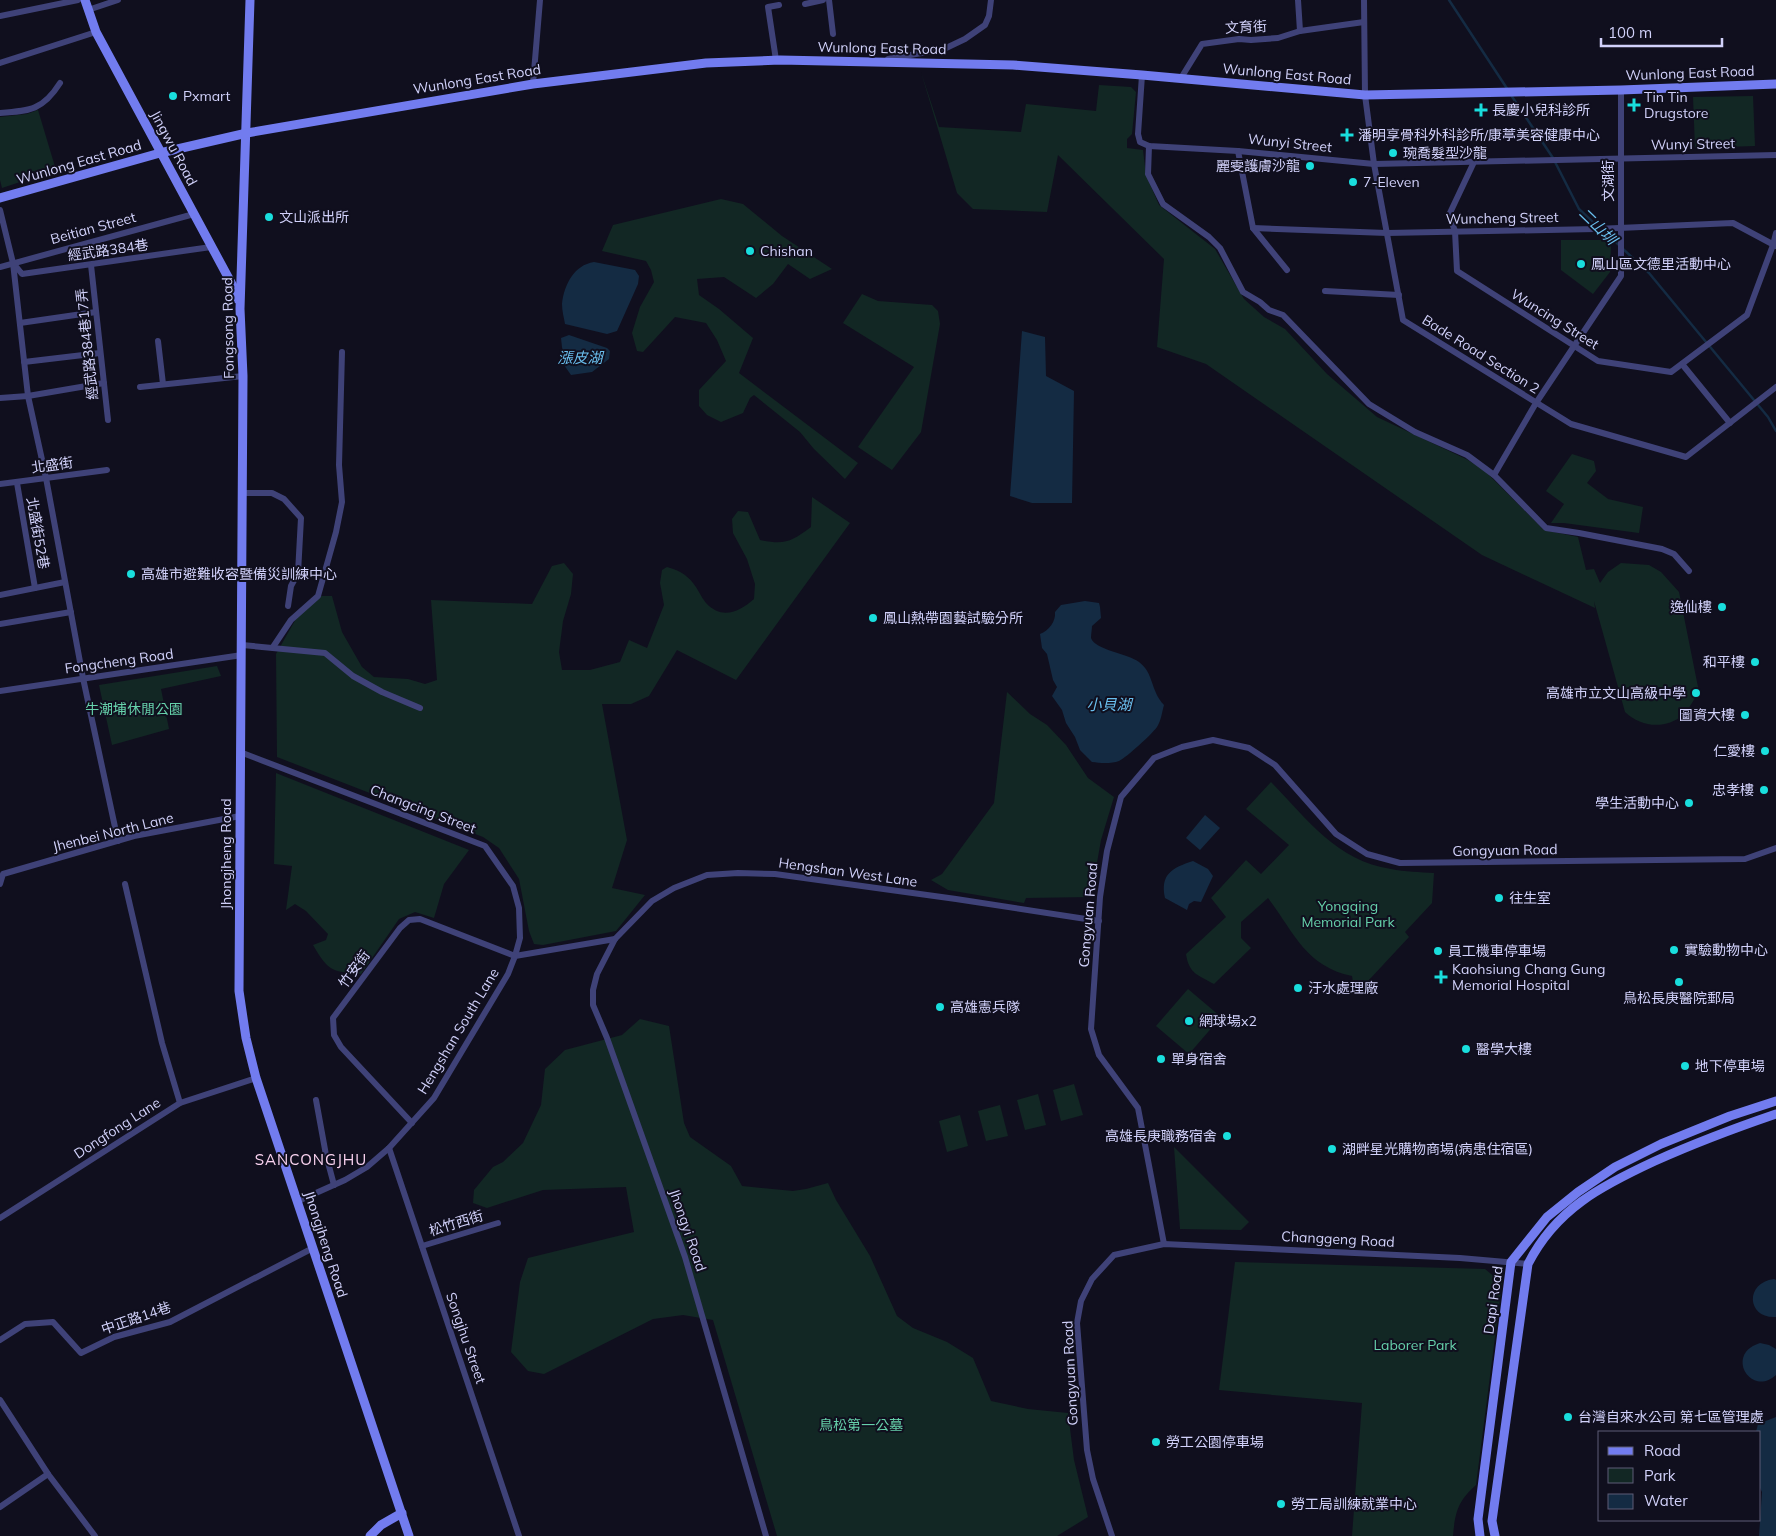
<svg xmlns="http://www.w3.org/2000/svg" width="1776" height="1536" font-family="Mulish,'Noto Sans TC',sans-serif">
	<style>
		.green { fill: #122724 }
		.water { fill: #142b43 }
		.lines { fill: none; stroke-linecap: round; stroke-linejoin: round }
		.stream { stroke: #142b43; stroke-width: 2.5 }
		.street { stroke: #3f4278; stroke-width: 6 }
		.secondary { stroke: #727cef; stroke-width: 9 }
		.poi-dot { fill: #19dedd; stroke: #100f1e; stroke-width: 2 }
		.labels { text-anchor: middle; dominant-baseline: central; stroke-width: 4; stroke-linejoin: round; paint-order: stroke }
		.street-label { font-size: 14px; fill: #d1d1fa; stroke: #100f1e }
		.poi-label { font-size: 14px; fill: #d1d1fa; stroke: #100f1e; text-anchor: start }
		.park-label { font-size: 14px; fill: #66d1ab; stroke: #100f1e }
		.water-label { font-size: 15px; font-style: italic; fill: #6abfee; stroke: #100f1e }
		.neighbourhood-label { font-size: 15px; letter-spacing: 1px; fill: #fad3f0; stroke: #100f1e }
	</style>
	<rect width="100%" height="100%" fill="#100f1e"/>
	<!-- green -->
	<g class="green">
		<path d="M 921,72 L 939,127 L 1021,132 L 1026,104 L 1096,111 L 1099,85 L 1131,87 L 1136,92 L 1132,134 L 1127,139 L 1127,148 L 1143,150 L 1146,175 L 1159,205 L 1215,249 L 1244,299 L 1264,317 L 1285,329 L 1327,374 L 1377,417 L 1466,459 L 1483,469 L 1544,530 L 1578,537 L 1586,570 L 1594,569 L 1600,583 L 1608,572 L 1621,563 L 1649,565 L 1661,572 L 1679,592 L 1699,692 C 1694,699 1689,709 1683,715 C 1665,730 1641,727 1625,712 L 1594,601 L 1595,608 L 1482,555 L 1206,364 L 1157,347 L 1164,259 L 1058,155 L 1047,212 L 973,209 L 957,193 Z"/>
		<polygon points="1753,96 1755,146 1695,148 1693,97"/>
		<polygon points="38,110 56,170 2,188 0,180 0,117 27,114"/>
		<polygon points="721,199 743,204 782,236 832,269 810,279 788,264 773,284 756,298 724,277 697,279 699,295 719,309 753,338 739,373 858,463 845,479 814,449 800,432 754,395 750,398 743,413 721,422 707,415 699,406 699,390 726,361 717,340 706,323 675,317 643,352 637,351 632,333 640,307 654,282 651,270 646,261 602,251 613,225"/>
		<polygon points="1561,240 1607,240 1611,246 1610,272 1593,294 1561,270"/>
		<polygon points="862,294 878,301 932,305 938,311 940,324 921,432 892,470 858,447 914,367 843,323"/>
		<polygon points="1572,454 1594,461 1596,471 1587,483 1608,499 1643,507 1639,533 1564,523 1551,523 1564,504 1546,491"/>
		<path d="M 812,497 L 850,523 L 736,680 L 677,650 L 649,696 L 631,704 L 602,704 L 627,840 L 612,888 L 645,895 L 616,931 L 543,945 L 534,944 L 529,931 L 519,879 L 499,848 L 483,837 L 277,757 L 276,654 L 297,617 L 321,596 L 332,596 L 342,632 L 362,667 L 374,677 L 408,679 L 425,684 L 437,680 L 431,600 L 532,604 L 552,566 L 564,563 L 573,574 L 571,594 L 563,621 L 559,652 L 562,670 L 590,670 L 620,662 L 629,640 L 647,648 L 664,605 L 660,583 L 662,570 L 667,567 C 678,570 686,574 693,583 C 698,589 701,597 706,603 C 722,620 739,612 754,599 L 755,584 L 747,559 L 733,533 L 732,519 L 738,511 L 748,512 L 760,540 C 785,545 791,542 811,527 Z"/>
		<polygon points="217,666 221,676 161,689 169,729 112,745 99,685"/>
		<polygon points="1007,692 1030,714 1047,725 1066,745 1088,778 1114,797 1101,840 1091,897 1026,898 1024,903 948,890 931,880 942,874 994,803"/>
		<path d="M 276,773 L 469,850 L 444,884 L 434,918 L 415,912 L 399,919 L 361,974 C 331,971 329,972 313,945 L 326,940 L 328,934 L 306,911 L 295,904 L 286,910 L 292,866 L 274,864 Z"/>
		<path d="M 1271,782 C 1307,819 1337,861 1391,869 C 1405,872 1420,872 1434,873 L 1432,903 L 1405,932 L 1409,937 L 1355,995 L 1352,976 C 1305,966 1294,932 1268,898 L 1241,922 L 1241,938 L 1251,948 L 1214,984 C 1198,975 1189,974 1186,954 L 1226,917 L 1211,898 L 1246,860 L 1261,874 L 1289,845 L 1246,809 Z"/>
		<polygon points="1188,989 1221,1017 1189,1054 1156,1026"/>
		<polygon points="640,1019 669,1026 684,1123 690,1137 731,1166 742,1186 793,1191 806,1189 828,1183 836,1200 870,1256 897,1316 913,1328 947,1342 973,1358 991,1401 1028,1409 1068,1413 1074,1460 1088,1517 1057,1536 777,1536 713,1320 683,1315 653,1319 544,1374 528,1371 511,1352 520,1282 528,1258 634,1232 626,1187 543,1190 487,1208 473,1203 474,1190 493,1167 503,1162 523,1143 541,1105 545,1069 565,1050 622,1035"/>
		<polygon points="1074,1084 1083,1115 1061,1121 1053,1090"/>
		<polygon points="1038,1094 1046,1125 1025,1130 1017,1100"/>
		<polygon points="1000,1105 1008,1136 986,1141 978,1111"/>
		<polygon points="960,1115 968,1146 947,1152 939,1121"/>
		<polygon points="1174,1147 1249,1222 1241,1230 1180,1229"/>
		<path d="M 1235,1262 L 1485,1269 L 1502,1283 L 1476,1485 C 1458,1501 1455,1512 1453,1536 L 1352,1536 L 1362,1403 L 1219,1390 Z"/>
	</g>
	<!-- water -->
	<g class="water">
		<path d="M 594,262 L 635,270 L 639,276 L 638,284 L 617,331 L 607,334 L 565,324 C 564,318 562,311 562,304 C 564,285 574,265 594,262 Z"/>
		<polygon points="1022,331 1045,337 1046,376 1074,391 1072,503 1032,503 1010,496"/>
		<polygon points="569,335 607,348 610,351 609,359 592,372 571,375 564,365 561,338"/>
		<path d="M 1085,601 L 1099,603 L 1100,607 L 1101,618 L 1092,626 C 1092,629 1091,634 1091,638 C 1095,650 1129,654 1139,662 C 1154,673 1150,690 1164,705 C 1162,712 1161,721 1157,727 C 1151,735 1127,757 1119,761 C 1111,764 1100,763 1092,762 L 1080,750 L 1075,737 L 1066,723 L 1062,710 L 1052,696 L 1057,687 L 1053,680 L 1047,654 L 1042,648 L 1040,634 C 1049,631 1056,621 1055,612 L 1061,605 Z"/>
		<polygon points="1205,815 1220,828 1200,850 1186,838"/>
		<path d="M 1193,861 L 1208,869 L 1213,876 L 1201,902 L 1194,901 L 1189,904 L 1187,910 L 1165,898 C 1160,874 1172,868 1193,861 Z"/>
		<path d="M 1774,1279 L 1776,1280 L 1776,1317 C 1747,1319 1744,1283 1774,1279 Z"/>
		<path d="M 1760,1343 L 1769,1345 L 1776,1349 L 1776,1375 C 1751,1398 1724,1354 1760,1343 Z"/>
		<polygon points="1776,1417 1776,1536 1759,1536 1762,1492 1760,1488 1760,1432 1756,1432 1758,1424"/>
	</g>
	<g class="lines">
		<!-- stream -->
		<g class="stream">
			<polyline points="1449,0 1508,90"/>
			<polyline points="1511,95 1553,158 1579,209 1598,227"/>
			<polyline points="1603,230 1619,245"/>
			<polyline points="1623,249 1649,273 1768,417 1776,431"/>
		</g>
		<!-- street -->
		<g class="street">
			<polyline points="829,0 833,34"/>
			<polyline points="1364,0 1365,95 1374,164 1403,320 1571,424 1686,457 1776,387"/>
			<polyline points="805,4 823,0"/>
			<polyline points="88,10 118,0"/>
			<polyline points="0,16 78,0"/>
			<polyline points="1300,31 1364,22"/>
			<polyline points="888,59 944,49 965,39 985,25 989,16 991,0"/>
			<polyline points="776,60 768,7 779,5"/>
			<polyline points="0,63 96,32"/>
			<polyline points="1142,75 1138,134 1140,142 1149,146 1238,151 1374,164 1776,155"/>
			<polyline points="1181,78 1202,44 1239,39 1251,40 1278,38 1300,31 1298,0"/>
			<polyline points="533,84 540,0"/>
			<path d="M 0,113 C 30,111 43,110 60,83"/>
			<polyline points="1149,146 1148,174 1163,204 1209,237 1220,248 1243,292 1260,302 1269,310 1283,315 1369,404 1415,432 1467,455 1494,475 1546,528 1579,533 1662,549 1674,554 1689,571"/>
			<polyline points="1238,151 1253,228 1287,270"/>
			<polyline points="1474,162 1449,215 1455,231 1457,271 1598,361 1671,372 1747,315 1773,245 1776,233"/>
			<polyline points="0,210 13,263 28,396 46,478 83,678 118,841"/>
			<polyline points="1253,228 1387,233 1596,229 1733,223 1776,246"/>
			<polyline points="14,264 22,274 211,247"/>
			<polyline points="91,265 108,420"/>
			<polyline points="0,267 194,214"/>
			<polyline points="1325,291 1399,295"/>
			<polyline points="20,323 96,312"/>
			<polyline points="158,341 163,384"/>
			<polyline points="24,362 100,353"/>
			<polyline points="1682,364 1730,423"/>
			<polyline points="140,387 243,376"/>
			<polyline points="0,398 28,396 104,383"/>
			<polyline points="1494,475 1536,403 1621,276 1621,90"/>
			<polyline points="17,483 35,588"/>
			<polyline points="0,484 107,470"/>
			<polyline points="242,493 272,493 284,499 301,518 298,573 291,586 288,606"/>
			<polyline points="0,595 65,582"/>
			<polyline points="0,624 71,612"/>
			<polyline points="242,645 325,653 353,676 382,692 420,708"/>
			<polyline points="273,647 291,620 318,596 336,532 342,502 339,465 342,352"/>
			<polyline points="0,691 242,655"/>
			<polyline points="240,752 485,846 513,886 519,908 520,938 515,956 508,974 434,1098 389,1148 367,1167 345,1180 298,1201"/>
			<polyline points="0,884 3,874 134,836 240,816"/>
			<polyline points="125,884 162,1043 180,1103"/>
			<polyline points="515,956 615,939"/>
			<polyline points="316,1100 326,1155 334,1185"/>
			<polyline points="412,1123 341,1047 334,1035 333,1018 400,928 409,920 420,919 515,956"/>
			<polyline points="389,1148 519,1536"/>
			<polyline points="0,1218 180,1103 256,1078"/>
			<polyline points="1164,1244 1138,1108 1099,1055 1091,1029 1100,897 1107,851 1121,797 1154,758 1182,747 1213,740 1249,748 1275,765 1336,834 1367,854 1400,863 1745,859 1776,848"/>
			<polyline points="422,1246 498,1223"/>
			<polyline points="0,1340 25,1324 53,1322 81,1353 114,1337 170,1322 313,1248"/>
			<polyline points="0,1400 48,1474 95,1536"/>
			<polyline points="0,1507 48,1474"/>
			<polyline points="766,1536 685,1257 607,1038 593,1005 593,990 597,974 615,939 652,901 674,888 707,875 738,873 775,874 956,899 1099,921"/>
			<polyline points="1112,1536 1093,1479 1087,1450 1077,1323 1081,1301 1092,1279 1114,1255 1164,1244 1460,1258 1528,1264"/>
		</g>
		<!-- secondary -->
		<g class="secondary">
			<polyline points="85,0 96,32 235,290 237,299"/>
			<polyline points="250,0 240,309 243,376 239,991 246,1038 256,1078 409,1536"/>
			<polyline points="0,198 160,153 247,133 533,84 706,63 780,60 1013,65 1142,75 1365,95 1621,90 1776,84"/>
			<polyline points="370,1536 381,1525 402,1513"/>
			<polyline points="1480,1536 1478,1519 1511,1262 1547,1217 1578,1192 1615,1167 1661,1144 1730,1116 1776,1101"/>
			<path d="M 1495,1536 L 1492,1521 L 1528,1264 C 1556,1209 1601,1186 1655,1161 C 1695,1143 1735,1128 1776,1114"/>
		</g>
	</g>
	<!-- markers -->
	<g class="poi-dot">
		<circle cx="173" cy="96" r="5"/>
		<path d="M1631.5 97.5h5v5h5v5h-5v5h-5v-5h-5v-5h5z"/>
		<path d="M1478.5 102.5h5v5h5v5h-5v5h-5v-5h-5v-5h5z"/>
		<path d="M1344.5 127.5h5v5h5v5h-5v5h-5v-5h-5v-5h5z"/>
		<circle cx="1393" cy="153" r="5"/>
		<circle cx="1310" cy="166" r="5"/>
		<circle cx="1353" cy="182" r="5"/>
		<circle cx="269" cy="217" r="5"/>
		<circle cx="750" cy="251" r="5"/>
		<circle cx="1581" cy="264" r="5"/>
		<circle cx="131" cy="574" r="5"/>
		<circle cx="1722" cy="607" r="5"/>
		<circle cx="873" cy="618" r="5"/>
		<circle cx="1755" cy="662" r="5"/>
		<circle cx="1696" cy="693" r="5"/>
		<circle cx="1745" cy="715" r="5"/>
		<circle cx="1765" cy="751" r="5"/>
		<circle cx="1764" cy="790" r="5"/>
		<circle cx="1689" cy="803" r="5"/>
		<circle cx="1499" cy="898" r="5"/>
		<circle cx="1674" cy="950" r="5"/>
		<circle cx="1438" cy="951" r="5"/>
		<path d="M1438.5 969.5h5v5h5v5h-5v5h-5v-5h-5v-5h5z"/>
		<circle cx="1679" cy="982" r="5"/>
		<circle cx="1298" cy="988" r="5"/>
		<circle cx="940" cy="1007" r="5"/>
		<circle cx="1189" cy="1021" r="5"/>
		<circle cx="1466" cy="1049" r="5"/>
		<circle cx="1161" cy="1059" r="5"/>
		<circle cx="1685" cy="1066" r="5"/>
		<circle cx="1227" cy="1136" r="5"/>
		<circle cx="1332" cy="1149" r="5"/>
		<circle cx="1568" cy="1417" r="5"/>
		<circle cx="1156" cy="1442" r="5"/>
		<circle cx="1281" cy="1504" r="5"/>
	</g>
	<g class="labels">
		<!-- street labels -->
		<g class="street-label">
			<text transform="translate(1246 27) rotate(-3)">文育街</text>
			<text transform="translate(882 48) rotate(1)">Wunlong East Road</text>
			<text transform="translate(1690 73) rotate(-2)">Wunlong East Road</text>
			<text transform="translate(1287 74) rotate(5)">Wunlong East Road</text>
			<text transform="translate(477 79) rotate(-9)">Wunlong East Road</text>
			<text transform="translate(1290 143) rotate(6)">Wunyi Street</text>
			<text transform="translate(1693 144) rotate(-1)">Wunyi Street</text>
			<text transform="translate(174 148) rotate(62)">Jingwu Road</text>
			<text transform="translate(79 162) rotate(-16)">Wunlong East Road</text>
			<text transform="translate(1608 181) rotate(-90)">文湖街</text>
			<text transform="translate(1502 218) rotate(-1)">Wuncheng Street</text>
			<text transform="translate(93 228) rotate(-15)">Beitian Street</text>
			<text transform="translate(108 250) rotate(-8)">經武路384巷</text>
			<text transform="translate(1555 319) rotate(32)">Wuncing Street</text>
			<text transform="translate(228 328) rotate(-91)">Fongsong Road</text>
			<text transform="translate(87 344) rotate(-96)">經武路384巷17弄</text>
			<text transform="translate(1481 354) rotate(32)">Bade Road Section 2</text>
			<text transform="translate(52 465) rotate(-8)">北盛街</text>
			<text transform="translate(38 533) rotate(80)">北盛街52巷</text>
			<text transform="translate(119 661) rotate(-8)">Fongcheng Road</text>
			<text transform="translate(423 809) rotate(21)">Changcing Street</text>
			<text transform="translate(113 832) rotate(-14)">Jhenbei North Lane</text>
			<text transform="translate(1505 850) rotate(-1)">Gongyuan Road</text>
			<text transform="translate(226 854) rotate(-90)">Jhongjheng Road</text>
			<text transform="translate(848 872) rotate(8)">Hengshan West Lane</text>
			<text transform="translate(1088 915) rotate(-85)">Gongyuan Road</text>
			<text transform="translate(354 969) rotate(-54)">竹安街</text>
			<text transform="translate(458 1031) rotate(-59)">Hengshan South Lane</text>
			<text transform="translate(117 1128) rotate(-33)">Dongfong Lane</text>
			<text transform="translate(456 1223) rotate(-17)">松竹西街</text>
			<text transform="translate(688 1230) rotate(71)">Jhongyi Road</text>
			<text transform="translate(1338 1239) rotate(3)">Changgeng Road</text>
			<text transform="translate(326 1244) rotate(72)">Jhongjheng Road</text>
			<text transform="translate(1493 1300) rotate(-82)">Dapi Road</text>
			<text transform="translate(136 1318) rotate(-19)">中正路14巷</text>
			<text transform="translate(466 1338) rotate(71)">Songjhu Street</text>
			<text transform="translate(1070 1373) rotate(-93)">Gongyuan Road</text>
		</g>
		<!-- poi labels -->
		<g class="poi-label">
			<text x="183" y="96">Pxmart</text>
			<text x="1644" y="97">Tin Tin<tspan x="1644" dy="16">Drugstore</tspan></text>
			<text x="1492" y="110">長慶小兒科診所</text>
			<text x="1358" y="135">潘明享骨科外科診所/康葶美容健康中心</text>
			<text x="1403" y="153">琬喬髮型沙龍</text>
			<text x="1300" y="166" text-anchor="end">麗雯護膚沙龍</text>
			<text x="1363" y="182">7-Eleven</text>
			<text x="279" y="217">文山派出所</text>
			<text x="760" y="251">Chishan</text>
			<text x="1591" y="264">鳳山區文德里活動中心</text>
			<text x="141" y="574">高雄市避難收容暨備災訓練中心</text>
			<text x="1712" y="607" text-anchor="end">逸仙樓</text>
			<text x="883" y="618">鳳山熱帶園藝試驗分所</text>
			<text x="1745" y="662" text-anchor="end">和平樓</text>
			<text x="1686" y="693" text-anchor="end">高雄市立文山高級中學</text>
			<text x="1735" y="715" text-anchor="end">圖資大樓</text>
			<text x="1755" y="751" text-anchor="end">仁愛樓</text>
			<text x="1754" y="790" text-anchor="end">忠孝樓</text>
			<text x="1679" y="803" text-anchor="end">學生活動中心</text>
			<text x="1509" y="898">往生室</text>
			<text x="1684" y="950">實驗動物中心</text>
			<text x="1448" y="951">員工機車停車場</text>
			<text x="1452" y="969">Kaohsiung Chang Gung<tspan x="1452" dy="16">Memorial Hospital</tspan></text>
			<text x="1308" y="988">汙水處理廠</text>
			<text x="1679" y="998" text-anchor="middle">鳥松長庚醫院郵局</text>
			<text x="950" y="1007">高雄憲兵隊</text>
			<text x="1199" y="1021">網球場x2</text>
			<text x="1476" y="1049">醫學大樓</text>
			<text x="1171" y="1059">單身宿舍</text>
			<text x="1695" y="1066">地下停車場</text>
			<text x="1217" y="1136" text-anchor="end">高雄長庚職務宿舍</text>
			<text x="1342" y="1149">湖畔星光購物商場(病患住宿區)</text>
			<text x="1578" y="1417">台灣自來水公司 第七區管理處</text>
			<text x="1166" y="1442">勞工公園停車場</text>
			<text x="1291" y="1504">勞工局訓練就業中心</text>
		</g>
		<!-- park labels -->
		<g class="park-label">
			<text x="134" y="709">牛潮埔休閒公園</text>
			<text x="1348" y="906">Yongqing<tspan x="1348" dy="16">Memorial Park</tspan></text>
			<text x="1415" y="1345">Laborer Park</text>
			<text x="861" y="1425">鳥松第一公墓</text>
		</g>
		<!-- water labels -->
		<g class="water-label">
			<text transform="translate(1598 226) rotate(44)">二山圳</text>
			<text x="580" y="357">漲皮湖</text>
			<text x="1109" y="704">小貝湖</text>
		</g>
		<!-- neighbourhood labels -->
		<g class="neighbourhood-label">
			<text x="311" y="1159">SANCONGJHU</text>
		</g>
	</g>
	<!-- legend -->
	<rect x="1598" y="1431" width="162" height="90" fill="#100f1e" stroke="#5d5d76"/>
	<rect x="1608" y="1447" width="25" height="8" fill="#727cef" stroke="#5d5d76"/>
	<text x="1644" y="1456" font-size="15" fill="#d1d1fa">Road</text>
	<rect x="1608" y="1468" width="25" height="15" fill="#122724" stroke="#5d5d76"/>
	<text x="1644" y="1481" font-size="15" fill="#d1d1fa">Park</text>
	<rect x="1608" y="1494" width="25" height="15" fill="#142b43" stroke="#5d5d76"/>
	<text x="1644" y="1506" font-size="15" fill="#d1d1fa">Water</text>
	<!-- scale -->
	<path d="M1601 38v8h121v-8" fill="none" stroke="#d1d1fa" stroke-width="2.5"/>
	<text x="1608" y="38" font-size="15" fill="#d1d1fa" stroke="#100f1e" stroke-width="4" paint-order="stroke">100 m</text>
</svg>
